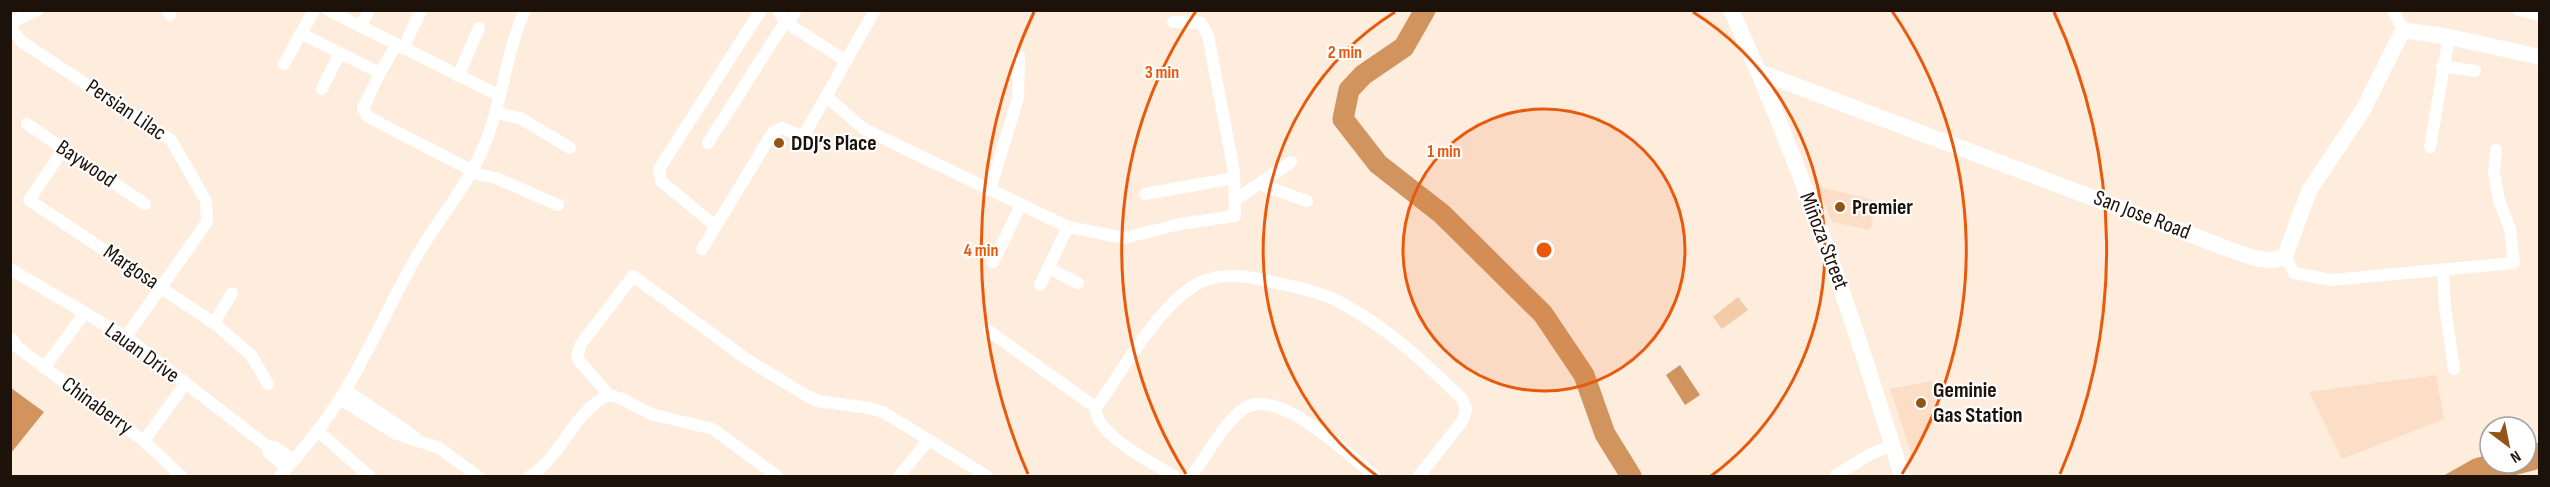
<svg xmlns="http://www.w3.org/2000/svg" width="2550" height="487" font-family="'Sofia Sans Condensed',sans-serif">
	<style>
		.built { fill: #fcdec6 }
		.green { fill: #f4cba9 }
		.water { fill: #d2945f }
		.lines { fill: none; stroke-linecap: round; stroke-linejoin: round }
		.river { stroke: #d2945f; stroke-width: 21 }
		.street { stroke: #fff; stroke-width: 12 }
		.secondary { stroke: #fff; stroke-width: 16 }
		.ring { fill: none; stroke: #e8590c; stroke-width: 3 }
		.poi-dot { fill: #925517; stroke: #fff; stroke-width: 2 }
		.labels { text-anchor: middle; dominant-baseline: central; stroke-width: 4.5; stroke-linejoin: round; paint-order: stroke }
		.street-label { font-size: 22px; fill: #1c1209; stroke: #fff }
		.poi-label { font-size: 22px; font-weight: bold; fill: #1c1209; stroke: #fff; text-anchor: start }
		.centre { fill: #e8590c; stroke: #fff; stroke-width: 3 }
		.ring-label { font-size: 18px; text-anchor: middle; font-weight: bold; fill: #e8590c; stroke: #fff; stroke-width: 4.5; stroke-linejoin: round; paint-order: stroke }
	</style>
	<rect width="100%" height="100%" fill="#feecdd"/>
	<!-- built -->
	<g class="built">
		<polygon points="1816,186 1877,201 1870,230 1832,222"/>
		<polygon points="2436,375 2444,419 2342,459 2309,392"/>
		<polygon points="1932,381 1939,416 1911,453 1890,389"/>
	</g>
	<!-- green -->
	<polygon class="green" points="1738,297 1748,310 1722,329 1713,317"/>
	<!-- water -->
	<g class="water">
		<polygon points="1680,365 1700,395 1685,405 1666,375"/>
		<polygon points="11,388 44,412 11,453"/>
		<polygon points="2539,443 2539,469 2512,476 2443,476 2473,459 2490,454 2490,463 2526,463 2526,444"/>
	</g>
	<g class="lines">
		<!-- river -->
		<polyline class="river" points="1425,10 1404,47 1363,75 1349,90 1343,119 1378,164 1442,214 1543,314 1584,375 1605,434 1631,476"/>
		<!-- street -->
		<g class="street">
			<polyline points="168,10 170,15"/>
			<polyline points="328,10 500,96"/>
			<polyline points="778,10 785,22 846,61"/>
			<polyline points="2393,10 2403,30"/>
			<polyline points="2519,10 2540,15"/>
			<polyline points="788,24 796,10"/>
			<polyline points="10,27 22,42 171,140 206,201 207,222 126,337"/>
			<polyline points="10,27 16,20 38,10"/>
			<polyline points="360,27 369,10"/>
			<polyline points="302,34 380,73 363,108 368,117 473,171"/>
			<polyline points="403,49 421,10"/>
			<polyline points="284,64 314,10"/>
			<polyline points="2442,66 2475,71"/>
			<polyline points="380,73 396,45"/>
			<polyline points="458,76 479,28"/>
			<polyline points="322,89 340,53"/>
			<polyline points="827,97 864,129 1068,227 1124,238 1180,224 1235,216 1234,172 1208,35 1201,23 1173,22"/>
			<polyline points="496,113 520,118 570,148"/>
			<polyline points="27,124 145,204"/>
			<polyline points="708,143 785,22"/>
			<polyline points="2430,147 2449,37"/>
			<polyline points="63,150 29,200 214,323 251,355 268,384"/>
			<polyline points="472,173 496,178 558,205"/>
			<polyline points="1259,184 1307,201"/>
			<polyline points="990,190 1018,98 1019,56"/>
			<polyline points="1145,194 1234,178"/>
			<polyline points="1235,200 1291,162"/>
			<polyline points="715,226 661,181 659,169 761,10"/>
			<polyline points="702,249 773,132 782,128 801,136 807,130 875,10"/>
			<polyline points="2285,256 2294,273 2331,280 2514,263 2510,229 2499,200 2497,189 2494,174 2496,150"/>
			<polyline points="993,262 1021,205"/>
			<polyline points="1048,268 1078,283"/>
			<polyline points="10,269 126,337 267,446 274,447 294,460"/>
			<polyline points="2443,269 2445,307 2454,369"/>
			<polyline points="1040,285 1068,227"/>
			<polyline points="214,323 232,293"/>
			<polyline points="989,331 1096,408"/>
			<polyline points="12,339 17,347 144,441 181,476"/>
			<polyline points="44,368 84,314"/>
			<polyline points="346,390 415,437"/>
			<polyline points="340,399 394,433 439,448 478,476"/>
			<polyline points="318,431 369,476"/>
			<polyline points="144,441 185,384"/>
			<polyline points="267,446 269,453 287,468"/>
			<polyline points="1836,475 1871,454 1893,445"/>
			<path d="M 280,476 C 302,451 323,426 341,397 C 371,350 392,297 421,249 C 443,213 471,181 486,141 C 503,98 506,53 525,10"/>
			<path d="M 530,476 C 562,457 573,411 609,395"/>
			<polyline points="777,476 713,429 651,414 620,398 609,395 580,362 577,356 581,344 633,276 748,360 805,395 818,401 869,408 883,412 987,476"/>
			<polyline points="899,476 928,441"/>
			<path d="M 1174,476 C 1153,463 1094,434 1096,408 C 1122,371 1155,312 1192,287 C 1213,272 1244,275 1267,281 C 1288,285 1309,289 1329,297 C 1379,320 1424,361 1462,399 L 1466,409 L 1463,420 L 1419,476"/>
			<path d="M 1191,476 C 1208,455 1220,428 1242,410 C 1276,383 1348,455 1375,476"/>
		</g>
		<!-- secondary -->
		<g class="secondary">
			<path d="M 1731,10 C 1800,161 1853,318 1902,476"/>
			<path d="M 1759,72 L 2234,251 C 2252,257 2268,265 2285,256 L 2309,191 L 2363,110 L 2403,30 L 2449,37 L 2540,57"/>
		</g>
	</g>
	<!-- distance rings -->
	<circle cx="1544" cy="250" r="141" fill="#e8590c" fill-opacity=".12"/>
	<g class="ring">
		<circle cx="1544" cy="250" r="141"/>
		<path d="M1377 476A281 281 0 0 1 1395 12M1693 12A281 281 0 0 1 1711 476"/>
		<path d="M1186 474A422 422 0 0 1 1196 11M1892 11A422 422 0 0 1 1902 474"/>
		<path d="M1028 474A563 563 0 0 1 1034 12M2054 12A563 563 0 0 1 2060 474"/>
	</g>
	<!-- markers -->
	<g class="poi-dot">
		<circle cx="779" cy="143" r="6"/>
		<circle cx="1840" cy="207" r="6"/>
		<circle cx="1921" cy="403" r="6"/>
	</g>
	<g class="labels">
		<!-- street labels -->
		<g class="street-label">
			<text transform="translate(126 110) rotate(34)">Persian Lilac</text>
			<text transform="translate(86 164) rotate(34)">Baywood</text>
			<text transform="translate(2142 215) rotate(21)">San Jose Road</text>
			<text transform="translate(1824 241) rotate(69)">Miñoza Street</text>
			<text transform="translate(131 267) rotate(34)">Margosa</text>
			<text transform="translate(142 353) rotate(36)">Lauan Drive</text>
			<text transform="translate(97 406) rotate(36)">Chinaberry</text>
		</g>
		<!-- poi labels -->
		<g class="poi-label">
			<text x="791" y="143">DDJ’s Place</text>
			<text x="1852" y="207">Premier</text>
			<text x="1933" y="390">Geminie<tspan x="1933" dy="25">Gas Station</tspan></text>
		</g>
	</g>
	<circle cx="1544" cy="250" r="9" class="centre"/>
	<g class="ring-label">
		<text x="1345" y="58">2 min</text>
		<text x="1162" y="78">3 min</text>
		<text x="1444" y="157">1 min</text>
		<text x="981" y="256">4 min</text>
	</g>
	<!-- border -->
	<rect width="2550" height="487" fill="none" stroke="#1c1209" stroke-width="24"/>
	<!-- north arrow -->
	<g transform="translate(2508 445) rotate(148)"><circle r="28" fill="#ffffff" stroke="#a4a09d" stroke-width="1.5"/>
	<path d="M0-4.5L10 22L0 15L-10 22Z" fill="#925517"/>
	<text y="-9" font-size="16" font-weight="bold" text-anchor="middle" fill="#1c1209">N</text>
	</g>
</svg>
